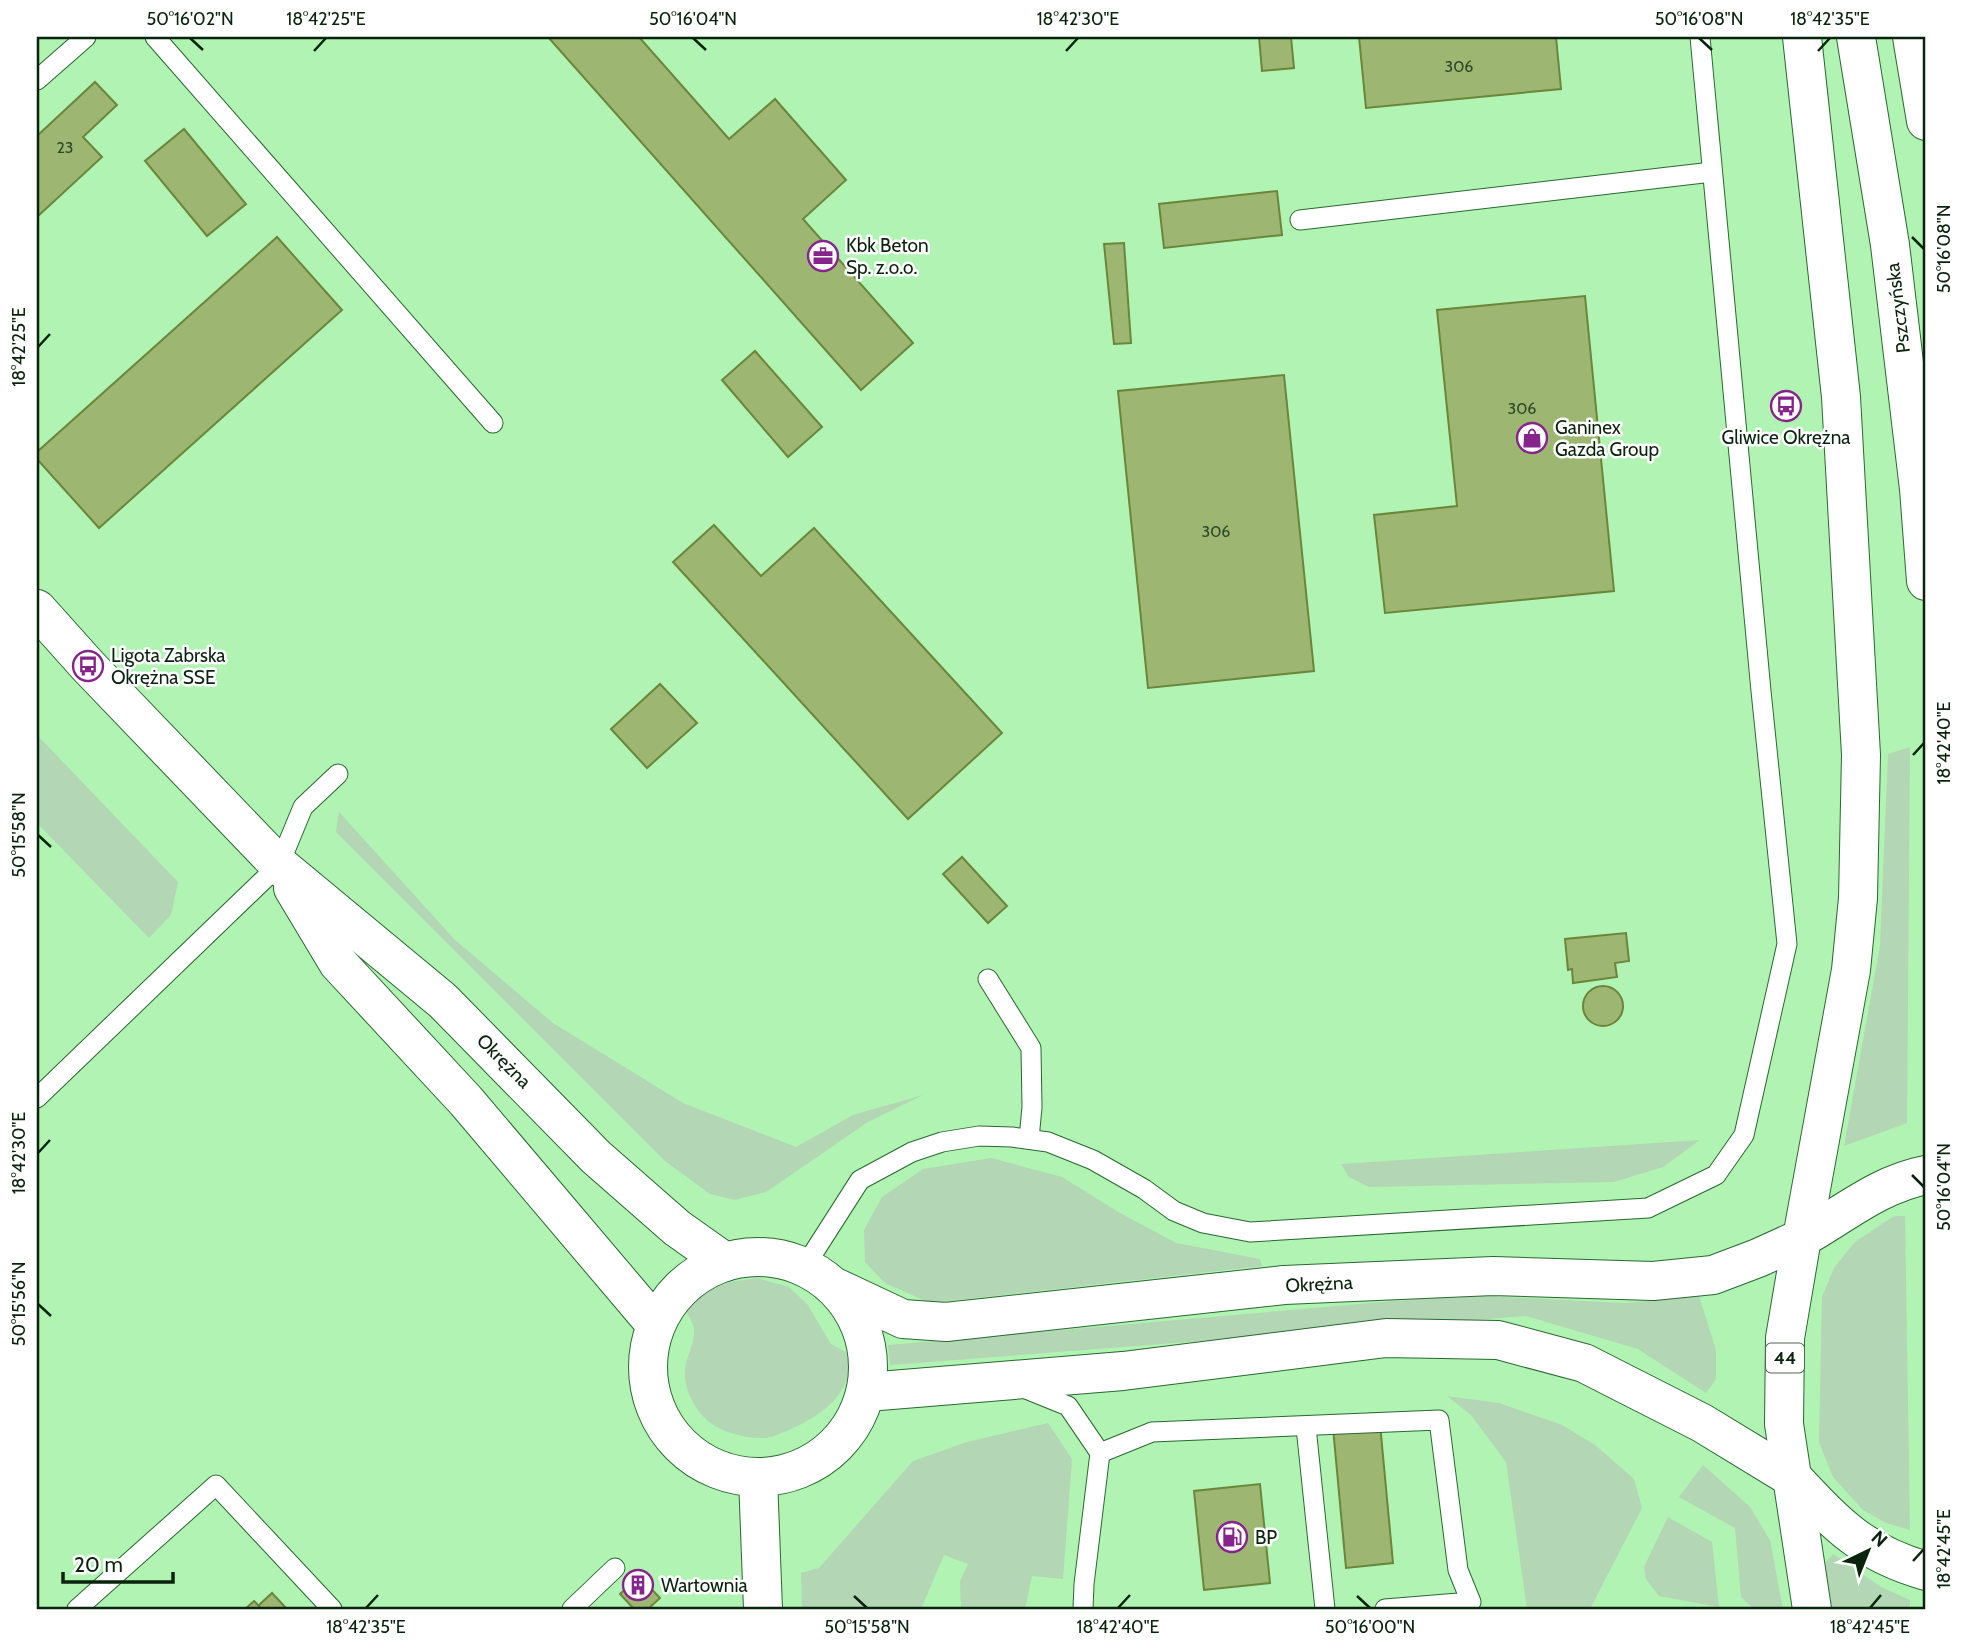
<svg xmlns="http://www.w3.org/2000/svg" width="1963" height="1646" font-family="Cabin,sans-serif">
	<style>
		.green { fill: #b3d6b4 }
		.building { fill: #9db773; stroke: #6b863a; stroke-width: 2 }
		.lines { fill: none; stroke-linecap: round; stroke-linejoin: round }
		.lane-casing { stroke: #296830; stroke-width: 21 }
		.street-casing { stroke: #296830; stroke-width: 40 }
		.secondary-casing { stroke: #296830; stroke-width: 40 }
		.primary-casing { stroke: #296830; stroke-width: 40 }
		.lane { stroke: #fff; stroke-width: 19 }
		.street { stroke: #fff; stroke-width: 38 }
		.secondary { stroke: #fff; stroke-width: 38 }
		.primary { stroke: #fff; stroke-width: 38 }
		.ticks { fill: none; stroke: #09230c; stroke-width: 2.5 }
		.labels { text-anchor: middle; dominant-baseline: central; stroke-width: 5; stroke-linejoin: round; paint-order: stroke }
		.number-label { font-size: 16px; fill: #2e4826 }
		.shield { fill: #fff; stroke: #536555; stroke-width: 2 }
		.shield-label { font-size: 18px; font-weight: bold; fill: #09230c }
		.poi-label { font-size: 19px; fill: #09230c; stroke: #fff; text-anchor: start }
		.street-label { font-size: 19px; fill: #09230c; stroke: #fff }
		.neatline { fill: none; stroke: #09230c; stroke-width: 2.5 }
		.ticks-label { font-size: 18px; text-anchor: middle; fill: #09230c }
	</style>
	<rect width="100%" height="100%" fill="#b0f3b3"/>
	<!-- green -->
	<g class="green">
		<polygon points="37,735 178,882 171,915 149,938 37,823"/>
		<polygon points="1910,747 1907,1123 1844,1146 1880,946 1888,754"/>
		<polygon points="339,812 455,940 553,1023 683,1103 796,1147 853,1115 923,1095 868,1122 766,1192 735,1200 710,1194 665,1161 336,832"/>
		<polygon points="1700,1140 1663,1167 1614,1182 1369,1187 1349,1177 1341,1164"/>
		<polygon points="991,1158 1062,1177 1120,1213 1176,1243 1260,1259 1262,1266 930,1303 885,1283 865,1262 864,1230 882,1197 923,1169"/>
		<polygon points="1894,1216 1905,1216 1910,1530 1886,1523 1863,1510 1833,1477 1819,1442 1822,1297 1834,1268 1855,1242"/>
		<path d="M 757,1278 L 789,1287 L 807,1304 L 831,1344 L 846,1352 C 859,1392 817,1419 784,1432 C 778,1434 771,1438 764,1438 C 747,1439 722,1432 709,1422 C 695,1411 683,1387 685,1370 C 686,1357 696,1341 694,1328 C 693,1322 688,1315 685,1309 L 701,1293 L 731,1282 Z"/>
		<polygon points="1487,1296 1624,1303 1699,1296 1716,1350 1716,1379 1706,1393 1638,1349 1526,1316 890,1365 888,1345 1418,1299"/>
		<polygon points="1447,1396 1499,1403 1562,1425 1595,1445 1634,1479 1642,1508 1590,1609 1527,1609 1506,1462 1471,1415"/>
		<polygon points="1048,1423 1072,1459 1063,1579 1032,1576 1025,1609 963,1609 961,1607 960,1581 968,1564 944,1555 921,1609 802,1609 801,1573 819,1568 913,1461 967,1442"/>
		<polygon points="1703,1465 1750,1507 1770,1540 1783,1609 1754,1609 1741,1597 1735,1528 1679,1497"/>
		<polygon points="1668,1517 1712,1542 1719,1607 1659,1596 1646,1579 1644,1567"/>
		<polygon points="1833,1554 1881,1587 1910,1600 1910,1609 1832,1609 1825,1563"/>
	</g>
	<!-- building -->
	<g class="building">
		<polygon points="548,37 639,37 729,139 775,99 846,180 803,219 913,343 861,390"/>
		<polygon points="1259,37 1291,37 1294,68 1262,71"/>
		<polygon points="1359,37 1556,37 1561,89 1366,108"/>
		<polygon points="95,82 117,105 83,137 102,157 37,217 37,136"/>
		<polygon points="184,129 246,204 207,236 145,161"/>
		<polygon points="1277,191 1282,235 1164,248 1159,204"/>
		<polygon points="277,237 342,310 99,528 37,459 37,452"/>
		<polygon points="1124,243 1131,343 1114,344 1104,244"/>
		<polygon points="1585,296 1614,591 1385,613 1374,515 1457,506 1437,310"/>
		<polygon points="755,351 822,427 788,457 722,380"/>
		<polygon points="1284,375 1314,671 1148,688 1118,391"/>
		<polygon points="714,525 761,576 814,528 1002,733 908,819 673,562"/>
		<polygon points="660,684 697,723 647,768 611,729"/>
		<polygon points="962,857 1007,906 988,923 943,874"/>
		<polygon points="1626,933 1629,961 1615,963 1617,977 1573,983 1572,969 1568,970 1565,939"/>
		<circle cx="1603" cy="1006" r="20"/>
		<polygon points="1379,1413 1393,1563 1346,1568 1332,1417"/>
		<polygon points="1260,1484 1270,1583 1204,1590 1194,1491"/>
		<polygon points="639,1576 660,1598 648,1609 634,1609 620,1594"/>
		<polygon points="272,1593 287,1609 262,1609 258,1606"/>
		<polygon points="254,1601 262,1609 245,1609"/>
	</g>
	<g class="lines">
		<!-- lane casing -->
		<g class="lane-casing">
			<g id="lane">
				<polyline points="155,37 493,423"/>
				<polyline points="37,80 86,37"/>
				<polyline points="1300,220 1712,172"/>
				<polyline points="988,979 1031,1048 1032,1107 1029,1139"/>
				<polyline points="37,1098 279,865 303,807 338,774"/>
				<polyline points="805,1266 860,1180 912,1152 942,1142 979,1136 1012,1137 1048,1142 1093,1160 1144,1189 1174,1211 1203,1223 1250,1232 1648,1208 1716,1175 1744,1135 1787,944 1761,691 1700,37"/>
				<polyline points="1021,1387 1068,1406 1100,1453 1084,1584 1083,1609"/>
				<polyline points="1306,1427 1325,1609"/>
				<polyline points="1100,1453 1152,1432 1439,1420 1458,1570 1471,1602 1385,1609"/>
				<polyline points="77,1609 216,1485 332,1609"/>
				<polyline points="572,1609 615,1568"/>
			</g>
		</g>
		<!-- street casing -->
		<g class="street-casing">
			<polyline id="street" points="758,1478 763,1609"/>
		</g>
		<!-- secondary casing -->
		<g class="secondary-casing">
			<g id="secondary">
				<polyline points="1856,37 1890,245 1919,489 1926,581"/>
				<polyline points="1912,37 1926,121"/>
				<polyline points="37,609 88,666 279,865 443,1001 596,1157 677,1228 725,1262"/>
				<polyline points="293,888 338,963 466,1101 655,1324"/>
				<circle cx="758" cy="1367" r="110"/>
				<polyline points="837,1288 903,1319 946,1322 1284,1285 1493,1276 1653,1281 1713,1275 1758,1258 1802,1238 1851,970 1858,898 1861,755 1841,397 1802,37"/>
				<polyline points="867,1392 1123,1371 1386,1338 1498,1340 1584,1363 1702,1423 1794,1479"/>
			</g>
		</g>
		<!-- primary casing -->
		<g class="primary-casing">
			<g id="primary">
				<path d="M 1794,1479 C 1837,1525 1863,1553 1926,1571"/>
				<path d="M 1812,1609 L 1784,1424 L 1785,1338 L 1802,1238 C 1843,1215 1879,1184 1926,1175"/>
			</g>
		</g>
		<!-- lane -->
		<use href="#lane" class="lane"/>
		<!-- street -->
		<use href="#street" class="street"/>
		<!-- secondary -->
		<use href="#secondary" class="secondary"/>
		<!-- primary -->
		<use href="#primary" class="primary"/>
	</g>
	<!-- ticks -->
	<path class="ticks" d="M 190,38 L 203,50M 693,38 L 706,50M 1699,38 L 1712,50M 314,51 L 326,38M 1066,51 L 1078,38M 1818,51 L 1830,38M 1912,237 L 1924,249M 38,347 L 50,334M 1913,755 L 1924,743M 38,835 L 51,847M 38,1153 L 50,1140M 1912,1175 L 1924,1187M 38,1304 L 51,1316M 1913,1561 L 1924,1549M 854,1596 L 867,1608M 1357,1596 L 1370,1608M 366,1608 L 378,1595M 1118,1608 L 1130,1595M 1870,1608 L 1881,1595"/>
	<!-- icons -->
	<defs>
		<g id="office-ring" transform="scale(1.575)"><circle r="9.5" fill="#fff" stroke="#87248c" stroke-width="1.5"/><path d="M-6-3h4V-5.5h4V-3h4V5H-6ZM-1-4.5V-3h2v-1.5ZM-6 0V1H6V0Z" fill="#87248c"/></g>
		<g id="bus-ring" transform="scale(1.575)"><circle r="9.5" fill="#fff" stroke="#87248c" stroke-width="1.5"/><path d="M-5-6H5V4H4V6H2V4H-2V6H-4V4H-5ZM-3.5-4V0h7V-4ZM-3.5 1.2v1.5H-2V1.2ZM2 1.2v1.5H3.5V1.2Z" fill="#87248c"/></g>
		<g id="shop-ring" transform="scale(1.575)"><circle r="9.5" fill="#fff" stroke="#87248c" stroke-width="1.5"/><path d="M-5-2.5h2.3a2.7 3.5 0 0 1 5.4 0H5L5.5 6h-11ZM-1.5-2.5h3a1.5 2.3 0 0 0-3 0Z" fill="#87248c"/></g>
		<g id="fuel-ring" transform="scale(1.575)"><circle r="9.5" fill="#fff" stroke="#87248c" stroke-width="1.5"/><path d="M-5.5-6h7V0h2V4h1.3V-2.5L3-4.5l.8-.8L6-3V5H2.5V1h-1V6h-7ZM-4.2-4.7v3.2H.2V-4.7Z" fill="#87248c"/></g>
		<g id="building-ring" transform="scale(1.575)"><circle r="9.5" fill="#fff" stroke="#87248c" stroke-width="1.5"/><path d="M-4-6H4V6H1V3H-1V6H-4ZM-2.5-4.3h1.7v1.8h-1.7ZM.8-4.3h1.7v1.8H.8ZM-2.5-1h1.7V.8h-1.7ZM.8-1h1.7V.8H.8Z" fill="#87248c"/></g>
	</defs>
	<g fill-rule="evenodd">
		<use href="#office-ring" x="823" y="256"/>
		<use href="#bus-ring" x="1786" y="406"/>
		<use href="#shop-ring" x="1532" y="438"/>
		<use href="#bus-ring" x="88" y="666"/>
		<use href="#fuel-ring" x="1232" y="1537"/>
		<use href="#building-ring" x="638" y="1585"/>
	</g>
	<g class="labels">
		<!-- number labels -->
		<g class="number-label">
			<text x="1459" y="66">306</text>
			<text x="65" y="147">23</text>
			<text x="1522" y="408">306</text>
			<text x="1216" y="531">306</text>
		</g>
		<!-- shield labels -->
		<rect class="shield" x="1766" y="1343.5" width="38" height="29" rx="5"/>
		<g class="shield-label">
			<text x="1785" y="1358">44</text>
		</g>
		<!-- poi labels -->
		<g class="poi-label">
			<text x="846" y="245">Kbk Beton<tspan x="846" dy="22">Sp. z.o.o.</tspan></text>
			<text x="1555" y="427">Ganinex<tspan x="1555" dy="22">Gazda Group</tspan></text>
			<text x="1786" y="437" text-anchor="middle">Gliwice Okrężna</text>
			<text x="111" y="655">Ligota Zabrska<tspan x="111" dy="22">Okrężna SSE</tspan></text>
			<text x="1255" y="1537">BP</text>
			<text x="661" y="1585">Wartownia</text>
		</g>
		<!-- street labels -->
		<g class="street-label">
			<text transform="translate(1898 308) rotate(-97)">Pszczyńska</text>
			<text transform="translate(504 1061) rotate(45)">Okrężna</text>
			<text transform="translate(1319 1284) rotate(-3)">Okrężna</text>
		</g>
	</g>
	<!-- border -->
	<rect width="1963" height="1646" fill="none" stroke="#ffffff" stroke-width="77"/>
	<!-- north arrow -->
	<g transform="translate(1868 1551) rotate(43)" stroke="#ffffff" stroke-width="5" paint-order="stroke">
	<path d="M0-5L12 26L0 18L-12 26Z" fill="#09230c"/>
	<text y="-10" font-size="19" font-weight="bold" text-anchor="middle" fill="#09230c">N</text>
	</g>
	<!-- scale -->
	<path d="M63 1572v10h110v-10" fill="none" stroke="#09230c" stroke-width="3.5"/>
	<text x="74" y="1572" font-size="21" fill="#09230c" stroke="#ffffff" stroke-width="5" paint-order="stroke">20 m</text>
	<rect x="38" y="38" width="1886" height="1570" class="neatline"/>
	<g class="ticks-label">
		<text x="190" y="25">50°16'02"N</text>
		<text x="326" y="25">18°42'25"E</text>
		<text x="693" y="25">50°16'04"N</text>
		<text x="1078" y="25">18°42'30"E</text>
		<text x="1699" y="25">50°16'08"N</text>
		<text x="1830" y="25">18°42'35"E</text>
		<text transform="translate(1944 249) rotate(-90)" y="6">50°16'08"N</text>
		<text transform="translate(19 347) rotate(-90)" y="6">18°42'25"E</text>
		<text transform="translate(1944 743) rotate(-90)" y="6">18°42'40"E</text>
		<text transform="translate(19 835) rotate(-90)" y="6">50°15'58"N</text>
		<text transform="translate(19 1153) rotate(-90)" y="6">18°42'30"E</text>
		<text transform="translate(1944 1187) rotate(-90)" y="6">50°16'04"N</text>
		<text transform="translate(19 1304) rotate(-90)" y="6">50°15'56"N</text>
		<text transform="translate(1944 1549) rotate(-90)" y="6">18°42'45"E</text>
		<text x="366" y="1633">18°42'35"E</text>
		<text x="867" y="1633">50°15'58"N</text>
		<text x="1118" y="1633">18°42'40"E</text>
		<text x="1370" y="1633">50°16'00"N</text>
		<text x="1870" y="1633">18°42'45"E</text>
	</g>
</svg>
